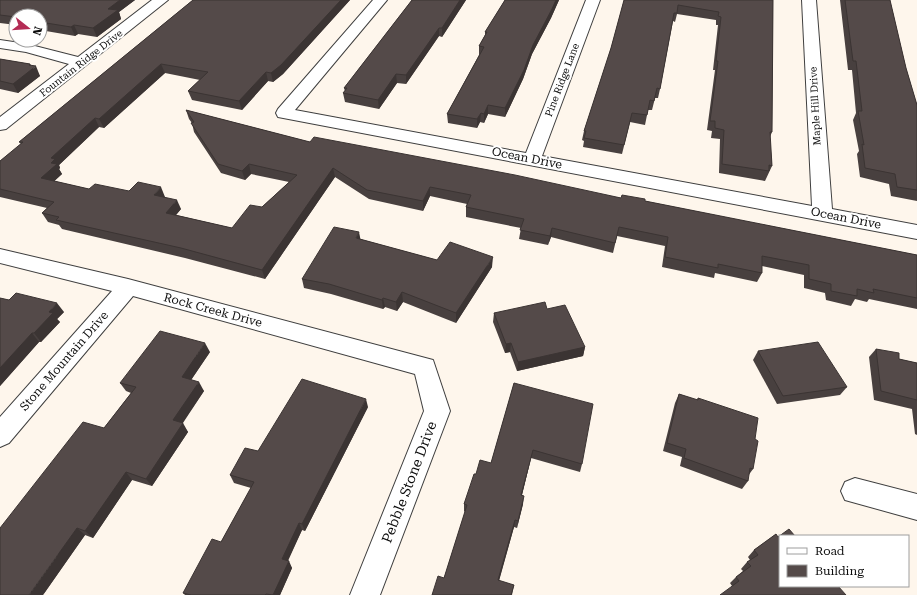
<svg xmlns="http://www.w3.org/2000/svg" width="917" height="595" font-family="'Roboto Serif',serif">
	<style>
		.lines { fill: none; stroke-linecap: round; stroke-linejoin: round }
		.street-casing { stroke: #3f3f3f; stroke-width: 2 }
		.street { fill: #fff; fill-rule: evenodd }
		.wall { fill: #48403f }
		.shaded-wall { fill: #3b3433 }
		.building { fill: #544a49; stroke: #3b3433 }
		.labels { text-anchor: middle; dominant-baseline: central; stroke-width: 4; stroke-linejoin: round; paint-order: stroke }
		.far-street-label { font-size: 10px; fill: #0c0c0c; stroke: #fff }
		.street-label { font-size: 12px; fill: #0c0c0c; stroke: #fff }
		.near-street-label { font-size: 14px; fill: #0c0c0c; stroke: #fff }
	</style>
	<rect width="100%" height="100%" fill="#fef6ec"/>
	<g class="lines">
		<!-- street casing -->
		<g class="street-casing">
			<g id="street">
				<polygon points="152,0 168,0 6,129 0,130 0,117 69,64 26,52 0,48 0,40 27,44 78,57"/>
				<polygon points="373,0 387,0 295,110 526,153 586,0 600,0 542,156 812,206 802,0 816,0 832,209 917,225 917,239 278,117 276,113 278,109"/>
				<polygon points="0,249 128,279 433,360 450,411 380,595 350,595 424,411 415,374 133,296 9,443 0,447 0,417 112,291 0,263"/>
				<polygon points="855,478 917,494 917,520 845,500 841,491 845,482"/>
			</g>
		</g>
		<!-- street -->
		<use href="#street" class="street"/>
	</g>
	<!-- wall -->
	<g class="wall">
		<polygon points="0,0 135,0 119,12 121,19 97,37 78,34 75,36 40,30 40,16 16,16 16,25 0,23"/>
		<polygon points="193,0 350,0 283,74 273,82 268,81 242,110 192,100 188,91 200,80 165,73 104,128 99,127 59,165 60,168 59,169 62,174 54,181 89,189 129,191 165,197 181,209 176,215 232,228 262,207 289,182 251,174 245,180 221,173 194,132 192,123 189,119 186,110 310,142 621,198 645,201 917,255 917,309 869,299 867,302 855,299 851,306 826,300 825,293 804,288 804,275 762,266 762,273 757,282 715,273 714,278 662,267 665,246 617,236 613,253 551,237 548,245 519,239 521,228 466,217 466,207 467,204 430,196 423,211 369,199 335,177 265,279 185,258 62,229 59,225 48,222 42,213 47,208 0,197 0,161 21,144 19,142"/>
		<polygon points="412,0 466,0 442,37 439,36 406,84 397,83 379,109 345,102 343,93 345,91 344,88"/>
		<polygon points="505,0 559,0 551,18 532,54 523,79 505,117 488,114 484,123 480,122 477,128 448,123 447,114 479,55 479,46 485,35 485,32"/>
		<polygon points="624,0 773,0 772,132 770,137 772,166 765,181 719,173 720,139 711,138 712,131 707,130 715,70 713,70 718,25 716,25 716,20 677,14 675,22 673,21 660,89 658,98 655,98 652,110 648,110 645,125 630,122 622,154 583,147 584,141 582,140 584,131 611,48"/>
		<polygon points="840,0 890,0 906,68 917,105 917,201 891,196 889,184 860,177 857,154 859,151 853,120 856,113 852,70 848,70"/>
		<polygon points="0,59 30,64 40,76 18,93 0,89"/>
		<polygon points="360,239 437,260 492,267 456,323 403,302 397,311 385,307 383,309 331,294 304,288 302,279"/>
		<polygon points="0,298 64,312 57,319 60,322 41,342 39,342 0,386"/>
		<polygon points="547,309 585,347 583,356 517,371 510,352 505,353 493,322 494,313"/>
		<polygon points="876,349 899,359 917,363 917,435 915,434 912,409 874,400 869,357"/>
		<polygon points="758,351 847,387 840,395 777,404 753,360"/>
		<polygon points="210,352 191,380 204,391 182,423 188,432 152,486 132,480 93,538 85,535 43,595 104,428 131,393 126,391 120,383"/>
		<polygon points="514,383 582,464 580,472 531,458 522,495 523,504 517,528 514,527 499,581 514,585 512,595 432,595 444,578 465,512 464,511 464,504 476,474 491,463"/>
		<polygon points="679,394 697,400 698,398 755,439 753,469 748,476 748,481 742,489 680,466 682,457 663,451 675,403"/>
		<polygon points="368,407 305,531 302,530 288,561 292,568 280,595 185,595 183,593 221,542 251,488 234,483 230,475 258,451"/>
		<polygon points="776,534 780,586 732,586 730,583 736,577 743,571 741,569 747,562 750,560 748,557 754,550"/>
	</g>
	<!-- shaded-wall -->
	<g class="shaded-wall">
		<polygon points="120,0 135,0 119,12 121,19 97,37 93,28 108,9"/>
		<polygon points="341,0 350,0 283,74 273,82 271,73"/>
		<polygon points="460,0 466,0 442,37 442,28"/>
		<polygon points="556,0 559,0 551,18 532,54 523,79 505,117 505,108 533,45"/>
		<polygon points="74,25 78,34 75,36 71,27"/>
		<polygon points="439,28 439,36 406,84 406,75"/>
		<polygon points="30,64 33,69 36,66 40,76 18,93 13,84"/>
		<polygon points="161,64 165,73 104,128 99,119"/>
		<polygon points="266,72 268,81 242,110 239,101"/>
		<polygon points="396,74 397,83 379,109 378,100"/>
		<polygon points="488,105 488,114 484,123 484,114"/>
		<polygon points="481,113 480,122 477,128 477,119"/>
		<polygon points="95,118 99,127 59,165 60,168 59,169 62,174 47,188 41,178 51,163 51,158"/>
		<polygon points="249,164 251,174 245,180 242,171"/>
		<polygon points="333,168 335,177 265,279 262,270"/>
		<polygon points="161,187 165,197 158,204 154,195"/>
		<polygon points="430,187 430,196 423,211 423,201"/>
		<polygon points="177,200 181,209 170,222 166,213"/>
		<polygon points="552,228 551,237 548,245 550,236"/>
		<polygon points="359,232 361,242 356,238"/>
		<polygon points="493,257 492,267 456,323 456,313"/>
		<polygon points="402,292 403,302 397,311 396,302"/>
		<polygon points="383,298 385,307 383,309 382,300"/>
		<polygon points="57,303 64,312 57,319 60,322 41,342 34,333 49,312"/>
		<polygon points="32,333 39,342 0,386 0,368"/>
		<polygon points="205,343 210,352 187,386 182,377"/>
		<polygon points="511,343 510,352 505,353 506,344"/>
		<polygon points="585,347 583,356 517,371 518,362"/>
		<polygon points="199,382 204,391 179,429 173,420"/>
		<polygon points="366,399 368,407 305,531 302,524"/>
		<polygon points="183,423 188,432 152,486 146,479"/>
		<polygon points="533,450 531,458 520,503 521,495"/>
		<polygon points="126,472 132,480 93,538 85,531"/>
		<polygon points="524,496 523,504 517,528 518,521"/>
		<polygon points="515,520 514,527 497,587 498,580"/>
		<polygon points="299,523 302,530 285,566 282,559"/>
		<polygon points="77,528 85,535 43,595 29,595"/>
		<polygon points="289,561 292,568 280,595 273,595"/>
	</g>
	<!-- building -->
	<g class="building">
		<polygon points="0,0 120,0 108,9 118,10 93,28 74,25 71,27 40,22 40,16 16,16 16,17 0,15"/>
		<polygon points="193,0 341,0 281,65 271,73 266,72 239,101 188,91 208,72 161,64 99,119 95,118 51,158 55,159 51,163 57,164 41,178 89,189 95,184 129,191 138,182 161,187 154,195 177,200 166,213 232,228 250,205 262,207 297,175 249,164 242,171 218,164 191,123 194,122 186,110 310,142 314,137 515,175 621,198 622,195 645,199 645,201 917,255 917,298 873,289 874,293 857,289 857,296 831,291 831,284 809,279 809,265 762,256 762,273 718,264 718,268 665,257 668,237 619,227 615,243 552,228 550,236 520,230 524,219 466,207 471,195 430,187 423,201 367,190 333,168 262,270 181,248 56,220 59,217 42,213 54,202 0,189 0,161 23,142 19,142"/>
		<polygon points="412,0 460,0 442,28 439,28 406,75 396,74 378,100 343,93 347,88 344,88"/>
		<polygon points="505,0 556,0 552,9 533,45 524,70 505,108 488,105 484,114 481,113 477,119 447,114 484,47 479,46 487,32 485,32"/>
		<polygon points="624,0 773,0 772,132 770,132 772,166 769,165 769,171 722,164 724,130 715,128 715,121 710,121 718,61 716,61 721,17 718,16 719,12 678,5 677,13 674,13 660,89 657,88 654,101 650,100 647,115 632,113 624,145 584,138 586,131 584,131 611,48"/>
		<polygon points="845,0 890,0 906,68 917,105 917,190 897,187 895,174 865,168 862,144 864,145 858,111 862,111 856,61 853,61"/>
		<polygon points="0,59 30,64 29,65 36,66 13,84 0,81"/>
		<polygon points="334,227 359,232 356,238 437,260 450,242 493,257 456,313 402,292 396,302 383,298 382,300 329,284 302,279"/>
		<polygon points="16,293 57,303 49,312 53,313 34,333 32,333 0,368 0,298 9,300"/>
		<polygon points="545,302 547,309 565,305 585,347 518,362 511,343 506,344 494,313"/>
		<polygon points="160,331 205,343 182,377 199,382 173,420 183,423 146,479 126,472 85,531 77,528 29,595 0,595 0,528 83,422 104,428 136,387 120,383"/>
		<polygon points="818,342 847,387 783,396 758,351"/>
		<polygon points="876,349 899,353 899,359 917,363 917,400 881,391"/>
		<polygon points="302,379 366,399 302,524 299,523 282,559 289,561 273,595 266,594 265,595 191,595 183,593 212,539 221,542 254,482 230,475 245,448 258,451"/>
		<polygon points="514,383 593,404 582,464 533,450 521,495 524,496 518,521 515,520 498,580 514,585 511,595 432,595 438,576 444,578 467,505 464,504 474,474 476,474 480,460 491,463"/>
		<polygon points="679,394 698,400 698,398 758,418 755,439 758,441 753,469 750,468 748,481 684,458 686,449 667,443"/>
		<polygon points="789,529 795,536 780,536 780,586 838,586 846,595 720,595 739,581 736,577 751,566 747,562 758,555 754,550 776,534 778,537"/>
	</g>
	<g class="labels">
		<!-- far-street labels -->
		<g class="far-street-label">
			<text transform="translate(81 63) rotate(-38)">Fountain Ridge Drive</text>
			<text transform="translate(562 80) rotate(-69)">Pine Ridge Lane</text>
			<text transform="translate(815 106) rotate(-93)">Maple Hill Drive</text>
		</g>
		<!-- street labels -->
		<g class="street-label">
			<text transform="translate(527 158) rotate(11)">Ocean Drive</text>
			<text transform="translate(846 218) rotate(11)">Ocean Drive</text>
			<text transform="translate(213 310) rotate(15)">Rock Creek Drive</text>
			<text transform="translate(64 361) rotate(-49)">Stone Mountain Drive</text>
		</g>
		<!-- near-street labels -->
		<g class="near-street-label">
			<text transform="translate(409 482) rotate(-69)">Pebble Stone Drive</text>
		</g>
	</g>
	<!-- legend -->
	<rect x="779" y="535" width="130" height="52" fill="#ffffff" stroke="#9e9e9e"/>
	<rect x="787" y="548" width="20" height="6" fill="#ffffff" stroke="#9e9e9e"/>
	<text x="815" y="555" font-size="12" fill="#0c0c0c">Road</text>
	<rect x="787" y="565" width="20" height="12" fill="#544a49" stroke="#9e9e9e"/>
	<text x="815" y="575" font-size="12" fill="#0c0c0c">Building</text>
	<!-- north arrow -->
	<g transform="translate(28 28) rotate(107)"><circle r="19" fill="#ffffff" stroke="#9e9e9e"/>
	<path d="M0-3L7 15L0 10L-7 15Z" fill="#b42c55"/>
	<text y="-6" font-size="11" font-weight="bold" text-anchor="middle" fill="#0c0c0c">N</text>
	</g>
</svg>
